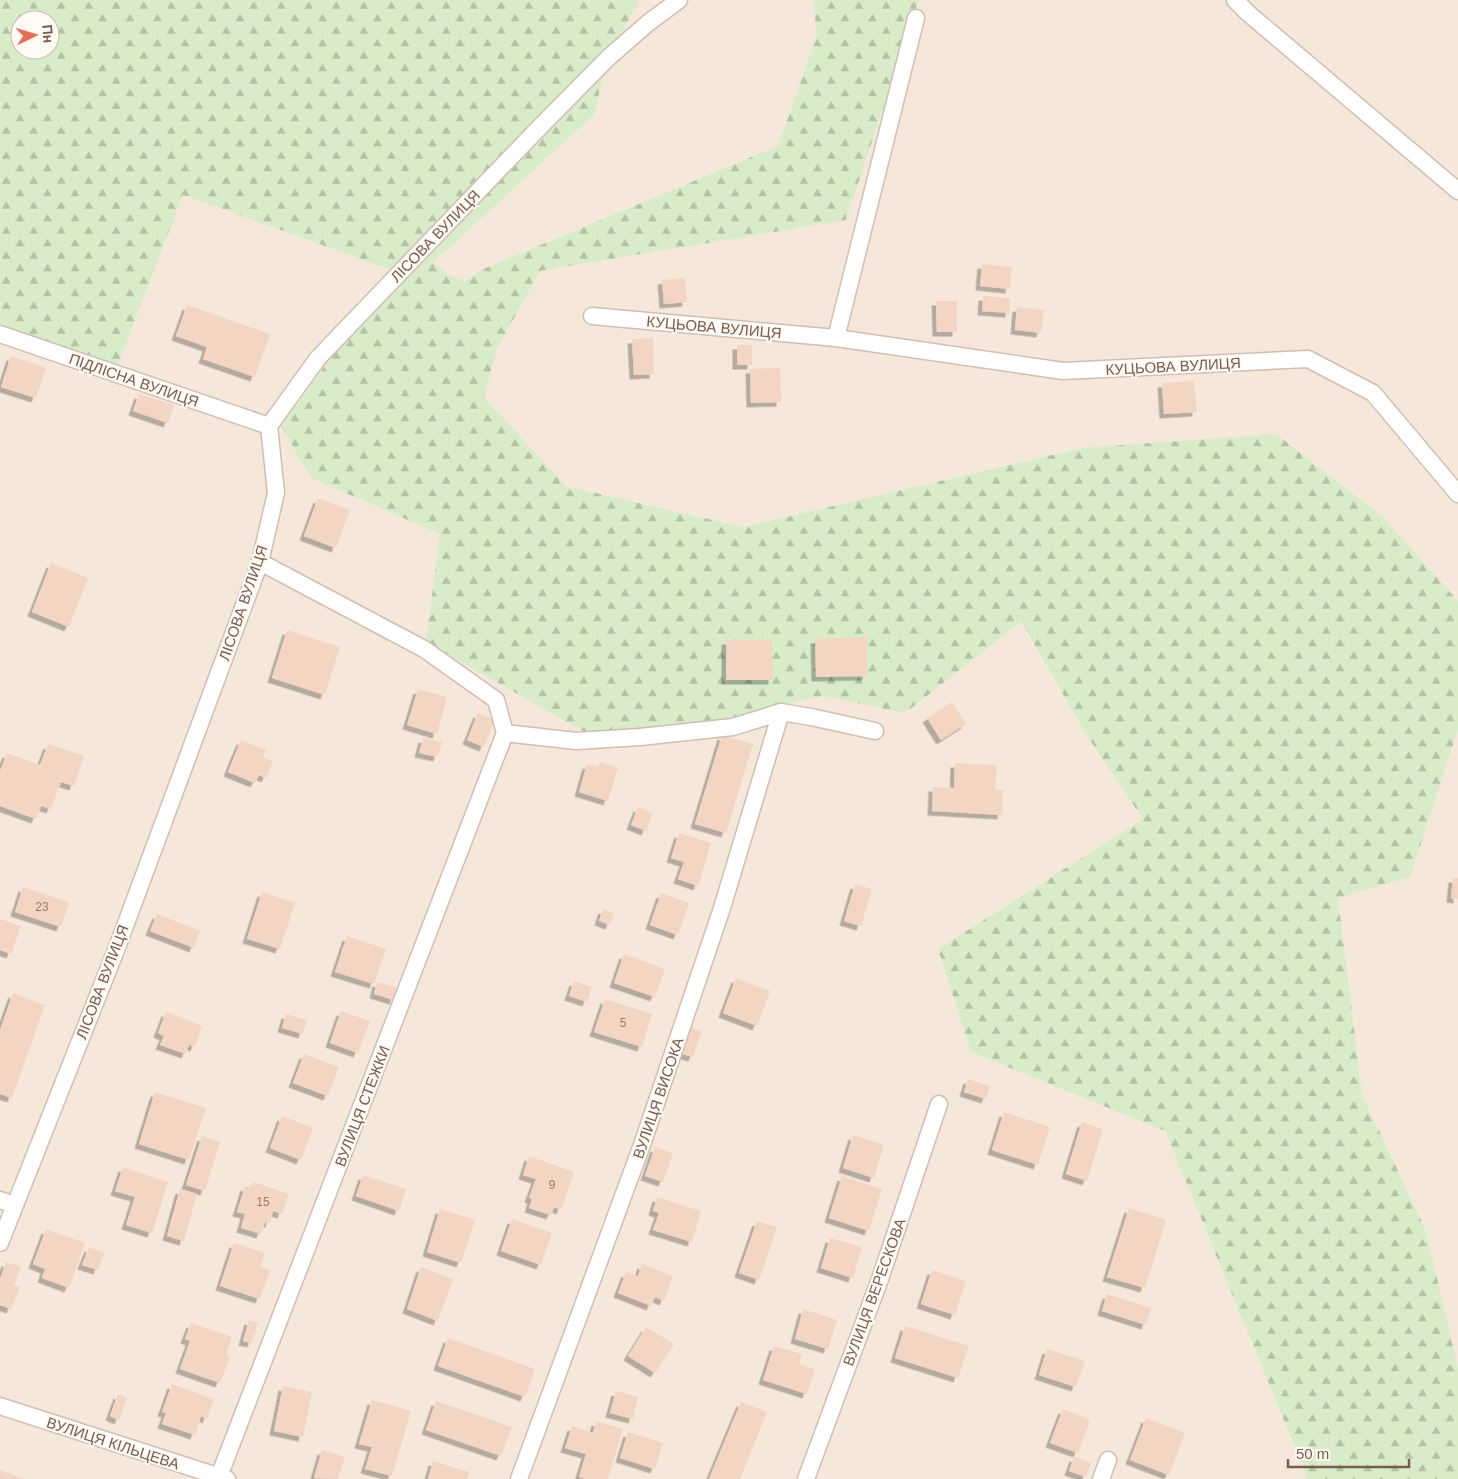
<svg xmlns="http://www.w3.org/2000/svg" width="1458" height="1479" font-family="Arial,sans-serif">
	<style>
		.residential { fill: #f5e8da }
		.forest { fill: url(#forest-firs); fill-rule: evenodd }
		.building { fill: #f3d5c3; filter: url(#shadow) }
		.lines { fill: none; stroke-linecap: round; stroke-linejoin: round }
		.minor-casing { stroke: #d1beb0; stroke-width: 19 }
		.minor { stroke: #fff; stroke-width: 16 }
		.labels { text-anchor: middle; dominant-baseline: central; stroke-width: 4.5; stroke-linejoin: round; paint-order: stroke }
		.number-label { font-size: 12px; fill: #987a6a }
		.street-label { font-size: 15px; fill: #7a5c4d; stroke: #fffaf3 }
	</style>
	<defs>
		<pattern id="forest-firs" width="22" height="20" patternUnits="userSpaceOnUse" patternTransform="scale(1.25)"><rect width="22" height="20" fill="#d8ecc9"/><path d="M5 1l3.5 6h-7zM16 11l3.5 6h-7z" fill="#b4c2a5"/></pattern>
		<filter id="shadow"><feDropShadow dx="-4.5" dy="4.5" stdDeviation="0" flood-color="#0004"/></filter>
	</defs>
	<rect width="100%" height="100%" fill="#fdf6ec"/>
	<!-- residential -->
	<g class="residential">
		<polygon points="639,0 813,0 817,35 778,146 484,269 465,281 449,275 434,262 594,115 608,58"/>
		<polygon points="919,0 1458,0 1458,601 1384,518 1082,448 743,527 566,486 484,397 497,349 540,271 846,220"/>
		<polygon points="183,195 394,271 311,478 441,534 426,642 690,727 823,696 905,713 1020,622 1087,736 1143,819 938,949 971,1052 1165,1131 1308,1479 0,1479 0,326 118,365"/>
		<polygon points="1458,730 1458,1368 1426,1231 1362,1094 1338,898 1410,877"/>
	</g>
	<!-- forest -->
	<path class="forest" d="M 0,0 L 639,0 L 608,58 L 594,115 L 434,262 L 449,275 L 465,281 L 483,269 L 778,146 L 817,35 L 813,0 L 919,0 L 846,220 L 540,271 L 497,349 L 484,397 L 566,486 L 743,527 L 1082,448 L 1276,434 L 1384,518 L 1458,601 L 1458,730 L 1410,877 L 1338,898 L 1362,1094 L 1426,1231 L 1458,1368 L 1458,1479 L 1308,1479 L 1165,1131 L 971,1052 L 938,949 L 1143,819 L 1087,736 L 1021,622 L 905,713 L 823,696 L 690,727 L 588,734 L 426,642 L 440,534 L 311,478 L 281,426 L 394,271 L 183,195 L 118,365 L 0,326 ZM 20,20 L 50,20 L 50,50 L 20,50 Z"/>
	<!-- building -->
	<g class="building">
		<polygon points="982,264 1012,267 1010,289 980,286"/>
		<polygon points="685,278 687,302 664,304 662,280"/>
		<polygon points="983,296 1010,298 1010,313 982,311"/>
		<polygon points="936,301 957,301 957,332 937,332"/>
		<polygon points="187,305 270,334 255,377 203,359 207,347 176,336"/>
		<polygon points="1017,307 1044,310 1041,333 1015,330"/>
		<polygon points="653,338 654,374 634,375 632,339"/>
		<rect x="737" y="345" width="15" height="20"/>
		<polygon points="11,356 46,368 36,398 1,387"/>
		<polygon points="780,368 781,402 751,403 750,369"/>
		<polygon points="1194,381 1197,412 1164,414 1162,383"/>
		<polygon points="139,394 174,405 168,423 133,411"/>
		<polygon points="318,498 350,510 336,548 304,536"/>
		<polygon points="51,563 88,578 69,627 32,612"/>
		<polygon points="287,630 340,647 325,695 272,678"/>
		<polygon points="867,637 867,676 816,677 815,639"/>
		<polygon points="726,640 772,640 773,680 726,680"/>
		<polygon points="418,689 447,697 437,734 407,725"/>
		<polygon points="952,702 966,724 941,740 927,718"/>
		<polygon points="478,713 495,720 484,747 467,740"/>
		<polygon points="722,735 753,744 726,833 695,824"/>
		<polygon points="423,738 442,742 438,757 419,753"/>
		<polygon points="241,740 266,750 263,757 273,761 266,778 259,775 255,783 228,772"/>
		<polygon points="48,744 84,756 74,786 61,782 51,809 41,806 36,819 0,806 0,771 7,753 40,765"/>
		<polygon points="600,762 618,768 608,801 579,792 587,764 598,767"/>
		<polygon points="955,763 997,765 995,790 1003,790 1002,815 932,811 933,787 954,788"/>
		<polygon points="638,807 653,813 646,831 631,825"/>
		<polygon points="679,833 711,843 698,886 678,879 684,862 671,858"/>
		<polygon points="1453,878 1458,878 1458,899 1451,898"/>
		<polygon points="855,884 872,889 861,926 844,921"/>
		<polygon points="23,887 69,902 61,927 15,912"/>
		<polygon points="262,892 295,903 280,949 247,939"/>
		<polygon points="661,893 689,903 678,935 650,925"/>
		<polygon points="603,909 614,913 610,925 599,921"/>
		<polygon points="157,914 200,931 194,948 150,931"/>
		<polygon points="0,919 21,926 11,954 0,950"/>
		<polygon points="347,936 386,949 374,984 335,972"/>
		<polygon points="624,954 665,969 655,997 614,983"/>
		<polygon points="736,978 770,991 757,1026 723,1013"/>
		<polygon points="574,981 592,987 587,1002 569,996"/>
		<polygon points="377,982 398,988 394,1000 374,994"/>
		<polygon points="13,993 45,1005 12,1098 0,1094 0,1030"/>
		<polygon points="605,999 652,1014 642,1047 594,1032"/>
		<polygon points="341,1011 370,1021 358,1053 330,1043"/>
		<polygon points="166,1012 202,1026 195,1047 189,1045 186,1054 160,1045 164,1036 158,1033"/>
		<polygon points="286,1014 307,1020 303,1034 282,1028"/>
		<polygon points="688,1027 702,1031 693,1057 679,1053"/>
		<polygon points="304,1054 339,1067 328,1096 293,1083"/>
		<polygon points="968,1079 990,1086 986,1099 964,1092"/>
		<polygon points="155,1092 206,1108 189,1160 139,1144"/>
		<polygon points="1004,1112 1050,1127 1038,1165 992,1150"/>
		<polygon points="282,1116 313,1128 301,1160 270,1148"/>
		<polygon points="1082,1122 1103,1129 1087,1181 1066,1174"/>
		<polygon points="853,1135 884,1145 874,1178 843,1168"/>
		<polygon points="202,1136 220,1142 205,1191 186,1185"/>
		<polygon points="655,1147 673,1153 663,1182 645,1176"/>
		<polygon points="529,1156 574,1172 561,1210 554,1207 551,1215 529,1208 532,1199 529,1198 536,1179 523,1175"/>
		<polygon points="123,1167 168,1182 152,1233 126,1225 135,1197 115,1191"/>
		<polygon points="363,1175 406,1189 399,1211 356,1196"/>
		<polygon points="842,1176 882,1189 869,1231 829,1218"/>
		<polygon points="254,1182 289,1194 282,1214 273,1211 270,1223 265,1222 261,1234 241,1228 245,1214 237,1212 245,1186 250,1188 251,1184 254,1185"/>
		<polygon points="180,1189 197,1194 184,1241 167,1236"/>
		<polygon points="657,1197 701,1211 692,1242 653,1230 659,1213 653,1211"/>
		<polygon points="1129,1208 1166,1220 1145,1288 1107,1277"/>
		<polygon points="440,1209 475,1220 461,1263 427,1252"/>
		<polygon points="512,1219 552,1233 541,1265 501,1251"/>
		<polygon points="757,1221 777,1227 759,1280 739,1273"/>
		<polygon points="46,1229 85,1243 69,1288 42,1278 45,1269 33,1264"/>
		<polygon points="830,1238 862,1247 853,1278 821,1268"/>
		<polygon points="234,1243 265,1253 260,1267 270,1270 260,1299 220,1286"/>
		<polygon points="89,1247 104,1253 98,1270 82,1265"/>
		<polygon points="6,1262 21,1267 14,1285 20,1287 11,1309 0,1305 0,1279"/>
		<polygon points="642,1264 673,1276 664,1301 655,1297 651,1306 618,1293 626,1272 638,1276"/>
		<polygon points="421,1267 453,1279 438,1321 407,1309"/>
		<polygon points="932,1270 966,1281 955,1315 921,1304"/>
		<polygon points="1107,1294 1151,1308 1146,1325 1102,1311"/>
		<polygon points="803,1309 837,1320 828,1349 795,1339"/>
		<polygon points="249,1320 258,1323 252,1343 243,1341"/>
		<polygon points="191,1323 232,1337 226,1355 230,1357 220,1383 180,1369 190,1341 185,1339"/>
		<polygon points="905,1326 969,1346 958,1378 895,1358"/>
		<polygon points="646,1327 674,1344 655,1373 628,1356"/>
		<polygon points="448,1338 535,1369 525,1397 438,1366"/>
		<polygon points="774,1346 802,1354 799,1364 815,1369 807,1394 763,1380"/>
		<polygon points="1047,1349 1085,1361 1076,1387 1039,1375"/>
		<polygon points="172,1384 214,1399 207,1419 201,1416 195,1435 162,1424 166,1413 162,1412"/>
		<polygon points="283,1386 312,1392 303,1437 274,1431"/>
		<polygon points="616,1391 638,1397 633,1419 610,1413"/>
		<polygon points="118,1394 127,1398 119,1420 110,1416"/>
		<polygon points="372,1400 411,1411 392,1476 365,1469 372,1447 359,1444"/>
		<polygon points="436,1401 512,1427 501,1456 426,1430"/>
		<polygon points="741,1402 767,1412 740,1479 709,1479"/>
		<polygon points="1063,1409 1090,1420 1078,1453 1050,1443"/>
		<polygon points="1146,1418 1185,1433 1169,1475 1130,1460"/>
		<polygon points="596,1421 623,1429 608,1479 586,1479 579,1477 586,1454 565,1448 572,1426 593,1433"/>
		<polygon points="628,1432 663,1443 655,1469 620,1458"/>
		<polygon points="322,1450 345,1457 338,1479 314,1478"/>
		<polygon points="1074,1457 1091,1463 1086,1477 1069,1471"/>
		<polygon points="433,1461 469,1472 467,1479 428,1479"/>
		<polygon points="0,1470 24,1479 0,1479"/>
	</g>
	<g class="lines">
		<!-- minor casing -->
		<g class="minor-casing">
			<g id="minor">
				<polyline points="1235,0 1249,14 1458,191"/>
				<polyline points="592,316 836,338 1063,371 1308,359 1373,393 1458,494"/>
				<polyline points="0,334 269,426"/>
				<polyline points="836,338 916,18"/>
				<polyline points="260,562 424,649 496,700 505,733 576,741 640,737 733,727 781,712 811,717 875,731"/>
				<polyline points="0,1200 15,1205"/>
				<polyline points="0,1243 118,945 260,562 276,493 269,426 318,358 535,132 608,58 648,23 679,0"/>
				<polyline points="0,1406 227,1479"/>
				<polyline points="218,1479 505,733"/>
				<polyline points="519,1479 643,1142 722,908 781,712"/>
				<polyline points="806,1479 880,1279 939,1104"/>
				<polyline points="1101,1479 1108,1460"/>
			</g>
		</g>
		<!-- minor -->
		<use href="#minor" class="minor"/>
	</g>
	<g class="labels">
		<!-- number labels -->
		<g class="number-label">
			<text x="42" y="907">23</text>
			<text x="623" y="1023">5</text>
			<text x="552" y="1185">9</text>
			<text x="263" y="1202">15</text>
		</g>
		<!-- street labels -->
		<g class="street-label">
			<text transform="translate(435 236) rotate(-46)">ЛІСОВА ВУЛИЦЯ</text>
			<text transform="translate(714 327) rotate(5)">КУЦЬОВА ВУЛИЦЯ</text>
			<text transform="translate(1173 366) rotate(-3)">КУЦЬОВА ВУЛИЦЯ</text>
			<text transform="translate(134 380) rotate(19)">ПІДЛІСНА ВУЛИЦЯ</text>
			<text transform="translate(243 603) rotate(-71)">ЛІСОВА ВУЛИЦЯ</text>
			<text transform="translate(102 982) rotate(-69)">ЛІСОВА ВУЛИЦЯ</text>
			<text transform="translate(658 1098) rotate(-71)">ВУЛИЦЯ ВИСОКА</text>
			<text transform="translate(362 1106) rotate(-69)">ВУЛИЦЯ СТЕЖКИ</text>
			<text transform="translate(874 1292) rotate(-70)">ВУЛИЦЯ ВЕРЕСКОВА</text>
			<text transform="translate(113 1443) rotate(18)">ВУЛИЦЯ КІЛЬЦЕВА</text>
		</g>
	</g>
	<!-- north arrow -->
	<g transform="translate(35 35) rotate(85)"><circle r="24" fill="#fffaf3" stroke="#cabbb1"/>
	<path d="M0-4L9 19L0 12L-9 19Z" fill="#e76f51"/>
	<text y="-8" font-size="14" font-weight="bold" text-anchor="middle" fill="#7a5c4d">Пн</text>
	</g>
	<!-- scale -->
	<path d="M1288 1459v8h121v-8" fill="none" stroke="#7a5c4d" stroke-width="2.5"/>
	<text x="1296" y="1459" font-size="15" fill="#7a5c4d" stroke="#fffaf3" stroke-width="4" paint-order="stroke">50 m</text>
</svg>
